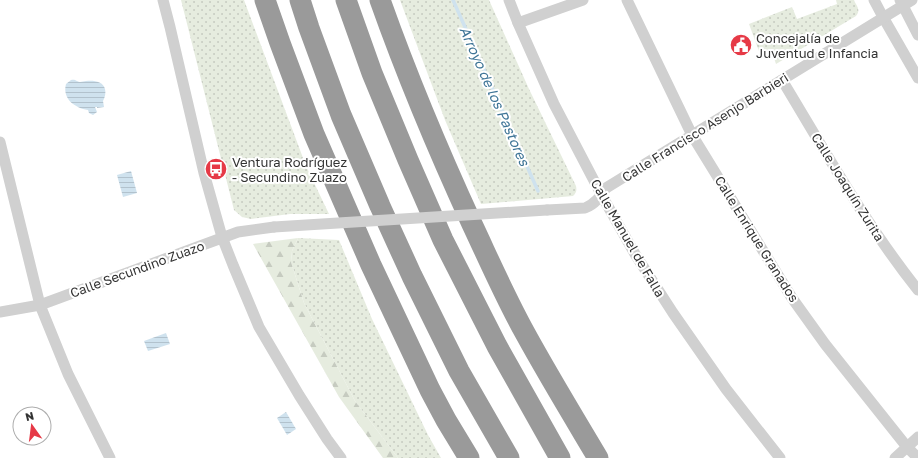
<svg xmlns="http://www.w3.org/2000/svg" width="918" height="458" font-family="'Golos Text',sans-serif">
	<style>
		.green { fill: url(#green-dots) }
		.forest { fill: url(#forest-firs) }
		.water { fill: url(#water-rules) }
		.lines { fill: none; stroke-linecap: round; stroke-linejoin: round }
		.stream { stroke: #cfe2ee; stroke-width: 3.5 }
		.street { stroke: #d0d0d0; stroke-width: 11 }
		.highway { stroke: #9a9a9a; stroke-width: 21 }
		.street-bridge { stroke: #d0d0d0; stroke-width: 11 }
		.labels { text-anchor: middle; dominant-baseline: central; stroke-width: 4; stroke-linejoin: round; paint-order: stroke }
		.poi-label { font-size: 13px; fill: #333; stroke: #fff; text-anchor: start }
		.street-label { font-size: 13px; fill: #333; stroke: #fff }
		.water-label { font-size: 14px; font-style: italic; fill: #3f7597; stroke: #fff }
	</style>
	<defs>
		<pattern id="green-dots" width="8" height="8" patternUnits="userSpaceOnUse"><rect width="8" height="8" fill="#e6ecdf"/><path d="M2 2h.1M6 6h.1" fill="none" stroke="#c6cbc0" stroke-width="1.8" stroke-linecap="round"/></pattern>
		<pattern id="forest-firs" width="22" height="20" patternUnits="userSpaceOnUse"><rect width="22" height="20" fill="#e6ecdf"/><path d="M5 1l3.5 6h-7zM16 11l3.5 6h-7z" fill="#c6cbc0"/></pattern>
		<pattern id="water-rules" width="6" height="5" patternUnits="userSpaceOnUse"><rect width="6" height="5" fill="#cfe2ee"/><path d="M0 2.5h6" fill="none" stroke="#b2c2cd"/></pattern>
	</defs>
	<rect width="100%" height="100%" fill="#fff"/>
	<!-- green -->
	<g class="green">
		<polygon points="181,0 244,0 306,166 329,214 290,214 251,219 242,217 234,210"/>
		<path d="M 400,0 L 489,0 L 529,89 L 576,186 C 577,191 576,193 573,196 L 481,204 L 445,120 Z"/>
		<path d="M 836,0 L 854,0 C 857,7 861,10 856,16 L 776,64 L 772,52 L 760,54 L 749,24 L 792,7 L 797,19 L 837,4 Z"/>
		<polygon points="298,238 339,240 372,319 428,435 441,458 398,458 355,401 304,303 291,262 292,251"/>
	</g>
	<!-- forest -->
	<polygon class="forest" points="298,238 292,251 291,262 304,303 355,401 398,458 383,458 339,397 253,244"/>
	<!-- water -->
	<g class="water">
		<path d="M 71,80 C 76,79 75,81 80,82 C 82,82 84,81 86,81 C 93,80 103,81 105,89 C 106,93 105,97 103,101 L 104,107 L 97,108 L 97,107 L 95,107 L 97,112 L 93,115 L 89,113 L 88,110 C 75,108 62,99 66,84 Z"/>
		<polygon points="131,171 137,193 123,197 117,175"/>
		<polygon points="166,333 170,344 148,351 144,341"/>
		<polygon points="286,412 296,429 287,435 277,418"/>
	</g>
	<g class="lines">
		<!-- stream -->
		<polyline class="stream" points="453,0 538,191"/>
		<!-- street -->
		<g class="street">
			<polyline points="163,0 170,27 204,173 222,237 233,265 259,327 299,395 327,439 341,458"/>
			<polyline points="509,0 518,23 554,104 601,194 635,254 673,313 726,389 780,458"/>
			<polyline points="627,0 692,135 792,298 825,344 907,447 918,458"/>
			<polyline points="874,0 883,17 918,78"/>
			<polyline points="900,0 918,35"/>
			<polyline points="518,23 583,0"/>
			<path d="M 782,80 C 825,151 866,225 918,290"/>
			<polyline points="0,142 40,305 68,374 110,458"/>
			<path d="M 547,210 L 585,208 C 595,204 600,197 606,188 L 912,0"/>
			<polyline points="0,312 40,305 238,232 274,227"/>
			<polyline points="895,458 918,437"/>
		</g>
		<!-- highway -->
		<g class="highway">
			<polyline points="265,0 280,43 314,134 371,265 430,390 446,420 469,458"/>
			<polyline points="300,0 309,28 341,115 380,206 412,276 459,371 509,458"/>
			<polyline points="346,0 372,73 408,160 443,240 497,346 560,458"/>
			<path d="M 380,0 C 407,76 438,150 472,224 C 489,260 505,297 525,333 C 548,375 573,416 598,458"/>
		</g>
		<!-- street-bridge -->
		<polyline class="street-bridge" points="274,227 547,210"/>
	</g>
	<!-- icons -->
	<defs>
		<g id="civic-disc" transform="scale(1.15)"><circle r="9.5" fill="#e63946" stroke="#fff"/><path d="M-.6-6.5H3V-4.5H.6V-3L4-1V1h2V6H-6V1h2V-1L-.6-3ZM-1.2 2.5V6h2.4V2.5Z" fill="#fff"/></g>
		<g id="bus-disc" transform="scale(1.15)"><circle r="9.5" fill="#e63946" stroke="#fff"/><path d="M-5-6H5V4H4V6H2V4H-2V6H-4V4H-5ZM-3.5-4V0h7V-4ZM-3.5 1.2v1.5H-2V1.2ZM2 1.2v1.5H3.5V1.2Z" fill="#fff"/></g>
	</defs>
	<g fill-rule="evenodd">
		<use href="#civic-disc" x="741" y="45"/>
		<use href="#bus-disc" x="216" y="169"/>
	</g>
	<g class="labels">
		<!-- poi labels -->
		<g class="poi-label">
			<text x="756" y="38">Concejalía de<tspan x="756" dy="15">Juventud e Infancia</tspan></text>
			<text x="232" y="162">Ventura Rodríguez<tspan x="232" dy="15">- Secundino Zuazo</tspan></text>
		</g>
		<!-- street labels -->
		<g class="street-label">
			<text transform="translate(705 127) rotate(-32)">Calle Francisco Asenjo Barbieri</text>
			<text transform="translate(848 187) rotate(58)">Calle Joaquín Zurita</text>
			<text transform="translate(628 238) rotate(60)">Calle Manuel de Falla</text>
			<text transform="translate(757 239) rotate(58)">Calle Enrique Granados</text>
			<text transform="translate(137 269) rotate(-20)">Calle Secundino Zuazo</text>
		</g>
		<!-- water labels -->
		<g class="water-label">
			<text transform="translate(495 96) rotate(66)">Arroyo de los Pastores</text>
		</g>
	</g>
	<!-- north arrow -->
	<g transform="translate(32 426) rotate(346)"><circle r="19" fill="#ffffff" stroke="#adadad"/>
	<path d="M0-3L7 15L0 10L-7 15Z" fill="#e63946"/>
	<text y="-6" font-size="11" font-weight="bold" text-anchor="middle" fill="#333333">N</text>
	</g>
</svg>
